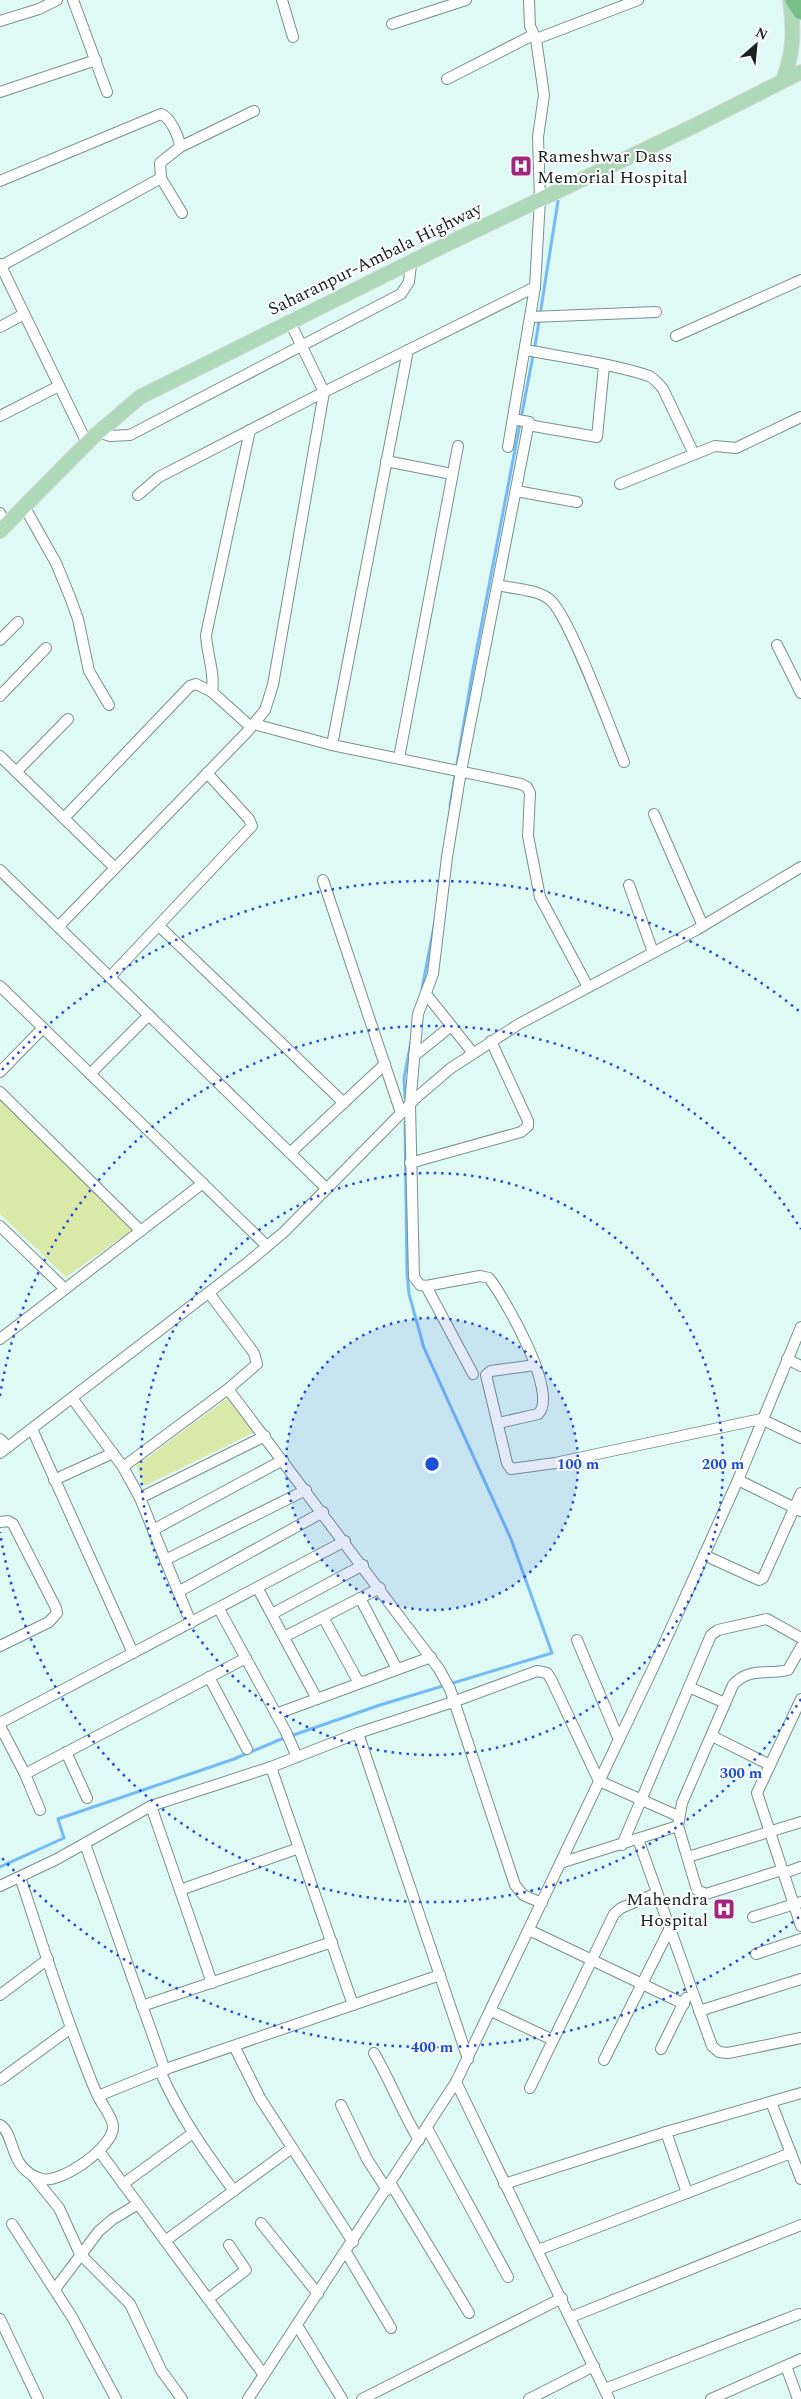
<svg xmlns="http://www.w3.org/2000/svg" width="801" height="2399" font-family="Spectral,serif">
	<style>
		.green { fill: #dae8a8 }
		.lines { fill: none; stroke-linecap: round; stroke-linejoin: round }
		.stream { stroke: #73baf8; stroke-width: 3 }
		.minor-casing { stroke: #78908b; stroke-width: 12 }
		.major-casing { stroke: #d5d7d7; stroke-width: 16 }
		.highway-casing { stroke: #d5d7d7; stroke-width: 17 }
		.minor { stroke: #fff; stroke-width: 10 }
		.major { stroke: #aed9b8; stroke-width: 14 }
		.highway { stroke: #78c089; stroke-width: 15 }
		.ring { fill: none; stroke: #1d4ed8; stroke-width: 2.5; stroke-dasharray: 2.5 5 }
		.labels { text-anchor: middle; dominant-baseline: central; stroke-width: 4; stroke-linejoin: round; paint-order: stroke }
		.poi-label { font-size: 18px; fill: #182220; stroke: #fff; text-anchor: start }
		.street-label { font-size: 18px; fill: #182220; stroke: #fff }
		.centre { fill: #1d4ed8; stroke: #fff; stroke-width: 2.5 }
		.ring-label { font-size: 15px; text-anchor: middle; font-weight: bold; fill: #1d4ed8; stroke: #fff; stroke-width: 4; stroke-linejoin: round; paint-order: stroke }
	</style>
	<rect width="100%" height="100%" fill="#dff9f4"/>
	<!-- green -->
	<g class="green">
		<polygon points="0,1099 132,1230 66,1277 0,1214"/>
		<polygon points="228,1398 255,1432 144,1486 136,1466"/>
	</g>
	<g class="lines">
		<!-- stream -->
		<g class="stream">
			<polyline points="450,806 473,669 536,340 558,201"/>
			<polyline points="422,989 434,926"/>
			<polyline points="405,1098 404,1078 411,1042"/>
			<polyline points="0,1867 64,1838 58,1819 234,1759 279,1740 380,1705 552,1653 511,1539 424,1348 409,1294 407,1272 405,1122"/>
		</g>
		<!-- minor casing -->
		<g class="minor-casing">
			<g id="minor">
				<polyline points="73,0 107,92"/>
				<polyline points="282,0 293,37"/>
				<polyline points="0,21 39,9 57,0"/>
				<polyline points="392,24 466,0"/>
				<polyline points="536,39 638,0"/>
				<polyline points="447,79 533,35"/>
				<polyline points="0,92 96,60"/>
				<polyline points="180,147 254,111"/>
				<path d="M 0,181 L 161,114 C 171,118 179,137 180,147 L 160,163 L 161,178 L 182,213"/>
				<polyline points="0,264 87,443"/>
				<polyline points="1,266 161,178"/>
				<polyline points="531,317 656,312"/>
				<polyline points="0,327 24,314"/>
				<polyline points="676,336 801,280"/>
				<path d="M 526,350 C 563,357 614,364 649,376 C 655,379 659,384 663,389 L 694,454"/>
				<polyline points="0,416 59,386"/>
				<polyline points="528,425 597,437 604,366"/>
				<polyline points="98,432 110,436 130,435 401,294 409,282 411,264"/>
				<polyline points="508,447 535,287 540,199 538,137 544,95 536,39 530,26 529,0"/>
				<polyline points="386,461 452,474"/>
				<polyline points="620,484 715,446 736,448 801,417"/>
				<polyline points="516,491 577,502"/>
				<polyline points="138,495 159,477 324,392 535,287"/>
				<polyline points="24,506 56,563 70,597 78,619 89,671 109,705"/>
				<polyline points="0,513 6,525"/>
				<path d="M 498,585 C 513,589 536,589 549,599 C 568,612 612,733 624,762"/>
				<polyline points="0,640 18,622"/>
				<polyline points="777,645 801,693"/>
				<path d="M 212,692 C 215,672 207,655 206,635 L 250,430"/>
				<polyline points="0,696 46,648"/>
				<polyline points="254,724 332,745 521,784 527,787 530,793 528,836 540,897 588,987"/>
				<polyline points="332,745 408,350"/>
				<polyline points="0,756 115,868"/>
				<polyline points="399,758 458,446"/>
				<polyline points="16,772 68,719"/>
				<polyline points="654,814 703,926"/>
				<polyline points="64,818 190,686 196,684 212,692 251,727"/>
				<polyline points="0,870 327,1189"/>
				<polyline points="323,880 401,1113"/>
				<polyline points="629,885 653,952"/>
				<polyline points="159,926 344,1103"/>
				<polyline points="58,927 248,731 265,710 273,685 324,392 290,322"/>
				<polyline points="110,977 252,826 249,819 207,773"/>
				<polyline points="0,986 267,1246"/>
				<polyline points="426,994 473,1053"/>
				<polyline points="414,1056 451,1026"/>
				<polyline points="0,1072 43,1028"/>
				<polyline points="90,1074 149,1015"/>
				<polyline points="0,1092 141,1231"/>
				<polyline points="290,1153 385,1064"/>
				<polyline points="410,1163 521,1132 528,1126 528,1121 491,1041"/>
				<polyline points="0,1226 65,1289"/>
				<polyline points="426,1286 473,1374"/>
				<polyline points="0,1339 203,1183"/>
				<polyline points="787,1359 801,1366"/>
				<polyline points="535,1365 491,1371 486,1375 507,1463 511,1469 555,1463 761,1419 801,1438"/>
				<polyline points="228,1389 439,1669 450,1689 515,1885 523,1895 542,1903"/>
				<polyline points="72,1398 123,1467 140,1498 191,1623"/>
				<path d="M 498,1423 L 538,1414 C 560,1394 504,1297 489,1278 L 480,1276 L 426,1286 L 420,1285 L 414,1277 L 410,1105 L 418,1014 L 433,974 L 447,857 L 461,771 L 529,422 L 513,419"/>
				<polyline points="32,1429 133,1653"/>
				<polyline points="0,1439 8,1447"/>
				<polyline points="0,1453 247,1263 284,1232 417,1097 451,1068 519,1024 696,930 801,867"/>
				<polyline points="123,1467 228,1389 257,1364 254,1353 209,1293"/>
				<polyline points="54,1480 113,1453"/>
				<polyline points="738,1480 801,1511"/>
				<polyline points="140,1498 265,1436"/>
				<polyline points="0,1522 8,1521 13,1524 56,1608 57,1613 49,1622 0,1646"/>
				<polyline points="153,1530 283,1460"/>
				<polyline points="704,1555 759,1580 763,1578 801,1493"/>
				<polyline points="165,1560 306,1490"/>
				<polyline points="258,1589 317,1699"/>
				<polyline points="178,1592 323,1512"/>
				<polyline points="360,1598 397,1669"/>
				<polyline points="219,1609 286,1732 297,1757"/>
				<polyline points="272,1614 363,1565"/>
				<polyline points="323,1617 359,1683"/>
				<polyline points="284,1637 380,1588"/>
				<polyline points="577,1640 619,1740"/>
				<polyline points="209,1677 247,1749"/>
				<polyline points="689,1687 725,1703"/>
				<polyline points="801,1699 757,1793 801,1926"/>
				<polyline points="276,1714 431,1657"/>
				<polyline points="0,1723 345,1541"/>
				<polyline points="0,1726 25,1774 40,1810"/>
				<polyline points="358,1733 468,2059"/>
				<polyline points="712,1736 770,1765"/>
				<polyline points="66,1752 87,1798"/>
				<polyline points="271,1767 353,2005"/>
				<polyline points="25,1774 246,1658"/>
				<polyline points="151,1806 212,1983"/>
				<polyline points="638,1839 712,2046 719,2052 728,2053 801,2038"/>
				<polyline points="85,1844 165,2070"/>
				<polyline points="622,1845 711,1635 718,1630 767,1619 801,1638"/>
				<polyline points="688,1857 801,1822"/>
				<polyline points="560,1863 678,1826"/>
				<path d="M 782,1870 L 706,1894 L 697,1890 L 678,1826 L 682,1803 L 733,1685 C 748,1667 768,1675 788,1670 L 801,1647"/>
				<polyline points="784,1873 801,1867"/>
				<polyline points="0,1886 57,1859 151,1806 271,1767 358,1733 453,1702 537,1671 547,1673 551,1679 599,1781 678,1816"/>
				<polyline points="180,1890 299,1848"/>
				<polyline points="753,1917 801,1902"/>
				<polyline points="529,1930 684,2004"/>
				<polyline points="756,1954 801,1939"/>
				<polyline points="0,1995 48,1959"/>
				<polyline points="142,2006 332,1942"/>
				<polyline points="491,2011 553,2040"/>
				<polyline points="699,2011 801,1979"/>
				<polyline points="234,2046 260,2098 353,2242"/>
				<polyline points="661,2049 686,1998"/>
				<path d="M 374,2053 C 391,2082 402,2112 419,2140"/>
				<polyline points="604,2060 670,1928"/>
				<path d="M 160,2071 C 179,2115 206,2153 234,2191"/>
				<polyline points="0,2080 71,2028"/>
				<polyline points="456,2082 609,2399"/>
				<polyline points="530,2088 614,1914 621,1908 657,1893"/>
				<polyline points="98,2096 160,2071 440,1975"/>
				<polyline points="771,2102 801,2179"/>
				<polyline points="341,2105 367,2159 387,2190"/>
				<path d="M 0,2125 C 16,2134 8,2170 42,2179 C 61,2184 115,2146 113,2126 C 112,2116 102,2105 98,2096 C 92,2084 87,2070 82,2057 C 59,1998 40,1937 20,1877"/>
				<polyline points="427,2128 508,2277"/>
				<polyline points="666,2132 687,2193"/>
				<polyline points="99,2151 264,2375"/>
				<polyline points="33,2176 59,2208 80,2254 130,2304 161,2370 182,2399"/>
				<polyline points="123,2184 193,2133"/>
				<polyline points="391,2184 469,2313"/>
				<polyline points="504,2184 666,2132 801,2093"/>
				<polyline points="261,2223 318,2294"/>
				<polyline points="12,2224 72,2317 116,2399"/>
				<polyline points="165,2241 292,2148"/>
				<polyline points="538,2250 791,2153"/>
				<polyline points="346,2252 391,2328"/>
				<polyline points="55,2289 99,2231 113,2219 138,2204"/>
				<polyline points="208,2299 246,2270 229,2245"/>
				<polyline points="571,2317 801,2225"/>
				<polyline points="0,2319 38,2399"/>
				<polyline points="297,2325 342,2399"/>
				<polyline points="786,2366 798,2399"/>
				<polyline points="605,2389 799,2314"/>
				<polyline points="248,2399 456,2082 654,1666 738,1480 801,1327"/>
				<polyline points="362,2399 562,2298"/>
				<polyline points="529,2399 594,2366"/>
				<polyline points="711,2399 801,2359"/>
			</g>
		</g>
		<!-- major casing -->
		<g class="major-casing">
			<g id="major">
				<path d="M 783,80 C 794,51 794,31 790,0"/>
				<polyline points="0,531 92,438 140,397 445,245 696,125 801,72"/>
			</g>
		</g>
		<!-- highway casing -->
		<g class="highway-casing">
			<polyline id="highway" points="793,0 801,12"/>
		</g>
		<!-- minor -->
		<use href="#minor" class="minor"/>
		<!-- major -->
		<use href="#major" class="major"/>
		<!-- highway -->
		<use href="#highway" class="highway"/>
	</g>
	<!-- distance rings -->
	<circle cx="432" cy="1464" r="146" fill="#1d4ed8" fill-opacity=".12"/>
	<g class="ring">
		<circle cx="432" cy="1464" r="146"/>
		<circle cx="432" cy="1464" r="291"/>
		<path d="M801 1699A437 437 0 0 1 0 1532M0 1396A437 437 0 0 1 801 1229"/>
		<path d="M799 1917A583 583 0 0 1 2 1858M2 1070A583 583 0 0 1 799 1011"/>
	</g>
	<!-- icons -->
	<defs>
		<g id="hospital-square" transform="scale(1.125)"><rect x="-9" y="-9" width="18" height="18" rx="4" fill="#a0267d" stroke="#fff"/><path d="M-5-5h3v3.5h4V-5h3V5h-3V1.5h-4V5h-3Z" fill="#fff"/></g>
	</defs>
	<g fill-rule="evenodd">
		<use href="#hospital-square" x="521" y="166"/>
		<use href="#hospital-square" x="724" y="1909"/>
	</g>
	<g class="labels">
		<!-- poi labels -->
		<g class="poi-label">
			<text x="537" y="156">Rameshwar Dass<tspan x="537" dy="21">Memorial Hospital</tspan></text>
			<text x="708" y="1899" text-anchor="end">Mahendra<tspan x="708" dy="21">Hospital</tspan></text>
		</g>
		<!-- street labels -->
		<g class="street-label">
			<text transform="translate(375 259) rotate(-26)">Saharanpur-Ambala Highway</text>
		</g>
	</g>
	<circle cx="432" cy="1464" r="8" class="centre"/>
	<g class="ring-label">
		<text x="578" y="1469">100 m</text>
		<text x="723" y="1469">200 m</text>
		<text x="741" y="1778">300 m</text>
		<text x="432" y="2052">400 m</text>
	</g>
	<!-- north arrow -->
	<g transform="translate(756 45) rotate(27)" stroke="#ffffff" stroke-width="4" paint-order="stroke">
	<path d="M0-4L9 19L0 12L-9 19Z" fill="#182220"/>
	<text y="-8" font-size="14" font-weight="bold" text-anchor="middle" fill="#182220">N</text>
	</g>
</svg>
